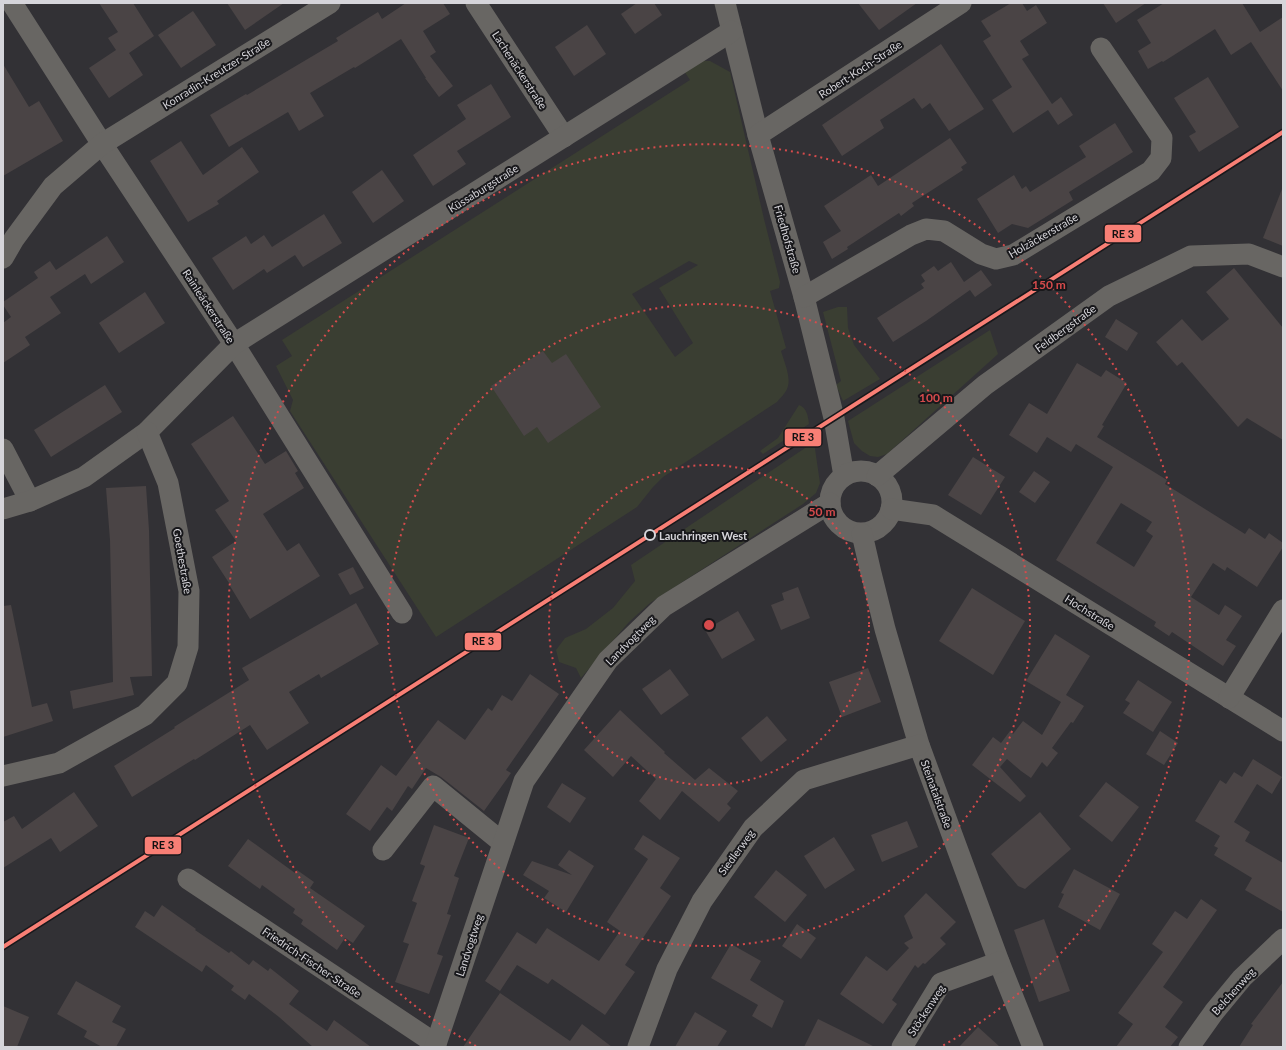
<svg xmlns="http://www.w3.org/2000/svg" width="1286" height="1050" font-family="Lato,sans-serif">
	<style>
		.green { fill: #3a3e32; fill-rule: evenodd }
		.building { fill: #4a4445; fill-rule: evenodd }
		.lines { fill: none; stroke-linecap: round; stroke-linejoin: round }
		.minor { stroke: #686663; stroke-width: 21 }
		.rail-1-casing { stroke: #18181b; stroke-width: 7 }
		.rail-1 { stroke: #f87f75; stroke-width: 4 }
		.ring { fill: none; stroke: #d64b4c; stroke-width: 2; stroke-dasharray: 2 4 }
		.stop-dot { fill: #18181b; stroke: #d6d5da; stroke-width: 2 }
		.labels { text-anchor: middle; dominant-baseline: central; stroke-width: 4; stroke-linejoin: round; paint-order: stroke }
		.street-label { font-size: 11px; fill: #d6d5da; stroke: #18181b }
		.stop-label { font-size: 11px; font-weight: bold; fill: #d6d5da; stroke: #18181b; text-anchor: start }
		.centre { fill: #d64b4c; stroke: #18181b; stroke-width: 2 }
		.ring-label { font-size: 12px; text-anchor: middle; font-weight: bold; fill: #d64b4c; stroke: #18181b; stroke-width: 4; stroke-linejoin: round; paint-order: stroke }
		.line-badge { stroke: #18181b; stroke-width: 1.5 }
		.pale-badge-label { font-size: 11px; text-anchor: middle; font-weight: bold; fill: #111 }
	</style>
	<rect width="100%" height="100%" fill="#323135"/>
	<!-- green -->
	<g class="green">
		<path d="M 700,61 L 710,61 L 730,72 L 764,219 L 780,282 L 779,288 L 770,291 L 786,348 L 781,351 C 784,362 792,378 787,389 C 785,394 780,398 777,402 L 663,477 L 653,487 L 637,507 L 436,637 L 290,411 L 293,400 L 276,366 L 292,356 L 282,340 L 690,80 L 682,68 ZM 689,261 L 698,265 L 659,288 L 693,343 L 675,357 L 632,294 Z"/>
		<polygon points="838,307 847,307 848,328 854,345 880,379 843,401 836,385 841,381 823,312"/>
		<polygon points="990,330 998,354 887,454 878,457 870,456 862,451 854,443 848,421"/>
		<path d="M 799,405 C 807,408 808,416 809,424 L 763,454 L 760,451 L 778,438 Z"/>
		<polygon points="814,442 820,483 816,493 803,504 650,603 629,622 581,678 576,668 559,662 556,650 565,638 586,629 613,608 635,581 631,565"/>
	</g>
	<!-- building -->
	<g class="building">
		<polygon points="99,3 133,3 154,36 129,53 143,75 109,98 89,68 116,50 108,38 118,32"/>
		<polygon points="227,3 284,3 245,30"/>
		<polygon points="406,3 443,3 450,14 423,31 436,52 430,56 453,86 439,97 425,78 426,78 401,39 355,68 354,67 310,93 324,116 299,131 288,112 229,147 210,115 246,94 247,95 338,41 336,38 378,12 382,19"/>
		<polygon points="637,3 654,3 662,15 635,34 621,14"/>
		<polygon points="858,3 917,3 879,30"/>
		<polygon points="1011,3 1022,3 1027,11 1036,5 1047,23 1020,41 1029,55 1022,59 1052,104 1061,97 1073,115 1058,125 1048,110 1013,133 992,100 1012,87 983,41 991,36 981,21"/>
		<polygon points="1103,3 1146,3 1116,23"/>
		<polygon points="1164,3 1242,3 1260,32 1283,17 1283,91 1251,42 1231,55 1215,29 1163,62 1162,61 1148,69 1138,51 1151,43 1137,20"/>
		<polygon points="193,11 216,45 181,68 158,35"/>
		<polygon points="587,25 606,54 574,76 555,47"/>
		<polygon points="941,44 984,109 949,131 930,103 922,109 914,98 880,120 884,128 842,156 822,125"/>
		<polygon points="3,64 29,107 39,101 63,141 3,176"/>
		<polygon points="1208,77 1239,127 1199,152 1189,136 1196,132 1174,98"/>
		<polygon points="491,84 511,117 457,151 466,164 433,186 413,155 466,119 457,105"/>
		<polygon points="1115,123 1133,152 1069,192 1073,200 1028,228 1012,224 998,233 977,199 1014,175 1022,189 1026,186 1030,192 1086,157 1079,146"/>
		<polygon points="950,138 967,163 961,167 963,170 912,203 914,206 901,216 899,213 847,247 848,249 832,259 823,242 841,231 824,206 871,175 878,186"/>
		<polygon points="181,141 203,175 242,147 259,172 217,201 219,204 188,222 150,161"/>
		<polygon points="382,170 404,201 373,223 352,192"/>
		<polygon points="1282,189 1283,189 1283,246 1263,238"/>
		<polygon points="324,214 342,243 303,267 295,255 267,273 264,269 233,290 212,258 246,236 251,244 264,235 272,247"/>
		<polygon points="107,236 124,262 91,284 85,274 50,297 61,313 25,337 30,345 3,363 3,323 11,317 3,305 3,302 38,278 34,272 50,261 56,270"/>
		<polygon points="951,262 964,282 981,270 992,285 975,297 970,290 926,321 893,342 877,318 924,288 921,284 925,281 921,275 934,266 938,271"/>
		<polygon points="1234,268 1283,328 1283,440 1247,418 1238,427 1182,362 1177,366 1156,342 1182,319 1202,341 1229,319 1206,292"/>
		<polygon points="145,292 165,323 119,353 99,323"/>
		<polygon points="1116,319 1138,333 1127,351 1105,337"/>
		<polygon points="543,351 552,363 566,354 601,407 548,443 537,427 524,436 491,386"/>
		<path d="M 1077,363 L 1101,377 L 1106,370 L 1127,383 L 1102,425 L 1104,426 L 1097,437 L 1167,480 L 1165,484 L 1245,534 L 1249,528 L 1265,539 L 1269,533 L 1283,543 L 1283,547 L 1257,587 L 1227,567 L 1225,571 L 1213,563 L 1191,597 L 1219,615 L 1225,605 L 1242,616 L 1226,640 L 1236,646 L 1223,666 L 1172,632 L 1169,636 L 1154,626 L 1156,622 L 1056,560 L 1113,467 L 1076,444 L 1071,452 L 1047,437 L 1037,453 L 1009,435 L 1029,403 L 1047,414 ZM 1121,503 L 1152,522 L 1146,531 L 1153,536 L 1134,567 L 1096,543 Z"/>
		<polygon points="105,385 122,412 51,457 34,430"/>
		<polygon points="233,416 265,464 286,451 298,471 295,473 304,488 263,514 287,551 299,543 320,576 250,619 230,586 231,586 212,557 236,541 215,510 229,501 191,444"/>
		<polygon points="973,457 1005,477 981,515 948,495"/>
		<polygon points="1034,471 1050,482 1035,503 1019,492"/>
		<polygon points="146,486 149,530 152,676 130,677 134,695 73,709 70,691 113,682 110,540 106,488"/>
		<polygon points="353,567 364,588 350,595 338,574"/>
		<polygon points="798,587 810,618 781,630 771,605 784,600 782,593"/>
		<polygon points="972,588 1025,621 993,675 939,641"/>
		<polygon points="356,603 379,644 321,678 319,674 289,692 309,723 267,750 250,725 195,760 194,759 132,797 114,766 175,728 174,727 249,680 242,668"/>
		<polygon points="11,605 32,707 47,703 53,721 3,737 3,606"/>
		<polygon points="738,611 755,640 722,659 705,630"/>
		<polygon points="1055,634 1090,656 1066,695 1084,706 1073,723 1071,722 1052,748 1058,753 1047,767 1042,762 1031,778 1021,771 1007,759 1000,767 1026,796 1020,802 972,765 993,737 1001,743 1010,731 1013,734 1023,721 1042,735 1061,702 1026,681"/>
		<polygon points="868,668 881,702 842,717 829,682"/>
		<polygon points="670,669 689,695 661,715 642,689"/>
		<polygon points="530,674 559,694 506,770 511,773 484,811 441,777 426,768 412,789 408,786 392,811 387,807 370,831 346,814 381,765 396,776 438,720 465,740 488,708 492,711 502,695 512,701"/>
		<polygon points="1138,680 1172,702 1153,732 1123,713 1130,703 1125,700"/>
		<polygon points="620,710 665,752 664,753 695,780 709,768 738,791 727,804 731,808 719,822 682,791 660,820 639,801 656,779 631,756 613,777 584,750"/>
		<polygon points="767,716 787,740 761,762 741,738"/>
		<polygon points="1160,731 1178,743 1164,765 1146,754"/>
		<polygon points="1253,759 1282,777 1272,794 1257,784 1234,822 1250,832 1245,841 1283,863 1283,912 1245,890 1252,878 1214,855 1218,848 1214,846 1220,836 1195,821 1220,780 1226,784 1234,772 1242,777"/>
		<polygon points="1106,782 1139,807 1112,842 1079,816"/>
		<polygon points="562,783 586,798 570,823 547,807"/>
		<polygon points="74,792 98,826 60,852 51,838 3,868 3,822 14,816 22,829"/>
		<polygon points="1040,812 1071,849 1025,889 1018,886 991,854"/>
		<polygon points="907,821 918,847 882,862 871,835"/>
		<polygon points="434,825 469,838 454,876 459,878 447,914 451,915 437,954 443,956 429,994 395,982 409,944 403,942 417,903 412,901 425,866 420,864"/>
		<polygon points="643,835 680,858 660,888 671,896 625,965 635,972 605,1015 552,979 548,984 517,965 500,991 485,981 517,932 536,944 547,928 599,961 620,931 607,922 648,859 634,849"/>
		<polygon points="834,837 855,870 825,889 804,856"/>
		<polygon points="248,839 295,873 297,870 314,882 310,888 365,926 353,943 345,938 337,950 301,924 303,920 293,913 295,909 262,885 260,889 228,866"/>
		<polygon points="569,850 594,866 566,912 544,898 549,891 523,875 532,861 572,875 558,865"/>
		<polygon points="1074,869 1120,894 1100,930 1058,907 1064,894 1061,893"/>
		<polygon points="776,870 807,895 785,922 754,897"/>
		<polygon points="926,893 956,922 940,938 946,944 925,964 923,963 918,968 915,965 892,1000 897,1004 883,1024 840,994 866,956 887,971 909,948 904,943 913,938 904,916"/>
		<polygon points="1201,899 1217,910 1163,987 1183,1002 1165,1027 1178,1037 1170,1047 1116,1047 1133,1024 1118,1013 1163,952 1152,944 1175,911 1187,919"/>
		<polygon points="162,905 196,929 195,930 229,953 231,951 249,965 253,960 268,971 270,968 299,991 289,1004 327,1031 334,1020 371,1047 313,1047 279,1017 249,994 245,1000 231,990 234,986 206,965 202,972 135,927 145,911 154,917"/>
		<polygon points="1044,919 1070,991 1039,1002 1014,930"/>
		<polygon points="797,924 816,938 801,959 782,946"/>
		<polygon points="731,944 761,961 750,980 784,1001 772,1028 752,1016 758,1005 711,978"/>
		<polygon points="76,981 121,1006 112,1022 126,1029 116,1047 102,1047 84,1037 87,1031 57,1014"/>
		<polygon points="1283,982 1283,1047 1239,1047 1253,1025 1251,1024"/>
		<polygon points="500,993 570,1041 582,1024 612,1047 463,1047"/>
		<polygon points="3,1006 29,1017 17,1047 3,1047"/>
		<polygon points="695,1012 727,1031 717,1047 675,1047"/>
		<polygon points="818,1019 875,1047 804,1047"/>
		<polygon points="978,1027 1000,1047 959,1047"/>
	</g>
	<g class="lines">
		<!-- minor -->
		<g class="minor">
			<polyline points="12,3 102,144 234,344 402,613"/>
			<polyline points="476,3 564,137"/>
			<polyline points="725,3 758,135 804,297 834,418 844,476"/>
			<polyline points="758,135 961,3"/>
			<polyline points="3,258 14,239 53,186 102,144 330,3"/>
			<polyline points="804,297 911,235 926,229 944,231 981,254 996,259 1013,255 1151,171 1161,158 1162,138 1101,48"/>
			<polyline points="3,449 30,501"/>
			<circle cx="861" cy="502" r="31"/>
			<polyline points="877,476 985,385 1109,296 1191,256 1249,254 1283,267"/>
			<polyline points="3,509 30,501 84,477 147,432 234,344 732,31"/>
			<polyline points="891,509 933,515 1283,731"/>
			<polyline points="862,534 871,573 885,629 919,745 999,962 1033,1047"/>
			<polyline points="1229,698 1283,610"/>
			<polyline points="3,776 59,763 145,715 177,683 188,647 189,591 168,483 147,432"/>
			<polyline points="383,850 433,786 503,843"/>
			<polyline points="188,879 436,1044"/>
			<polyline points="435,1047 524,781 608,660 664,606 830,503"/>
			<polyline points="638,1047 667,969 702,901 753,828 804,780 919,745"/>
			<polyline points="902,1047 941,983 999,962"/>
			<polyline points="1189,1047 1214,1012 1242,978 1283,939"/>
		</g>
		<!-- rail-1 casing -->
		<g class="rail-1-casing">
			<polyline id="rail-1" points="3,947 1283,132"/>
		</g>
		<!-- rail-1 -->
		<use href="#rail-1" class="rail-1"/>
	</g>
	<!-- distance rings -->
	<g class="ring">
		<circle cx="709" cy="625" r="160"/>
		<circle cx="709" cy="625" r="321"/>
		<path d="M476 1046A481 481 0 1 1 942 1046"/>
	</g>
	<!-- markers -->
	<circle class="stop-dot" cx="650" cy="535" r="5"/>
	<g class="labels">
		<!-- street labels -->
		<g class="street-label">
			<text transform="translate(860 69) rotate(-33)">Robert-Koch-Straße</text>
			<text transform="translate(520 70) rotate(57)">Lachenäckerstraße</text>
			<text transform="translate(216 73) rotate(-32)">Konradin-Kreutzer-Straße</text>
			<text transform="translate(483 188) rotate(-32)">Küssaburgstraße</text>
			<text transform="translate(1043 235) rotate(-30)">Holzäckerstraße</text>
			<text transform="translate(788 239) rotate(74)">Friedhofstraße</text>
			<text transform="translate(209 306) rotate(57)">Rainleäckerstraße</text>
			<text transform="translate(1065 328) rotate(-36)">Feldbergstraße</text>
			<text transform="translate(183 561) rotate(80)">Goethestraße</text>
			<text transform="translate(1090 612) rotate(32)">Hochstraße</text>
			<text transform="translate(630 640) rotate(-45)">Landvogtweg</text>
			<text transform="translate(937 794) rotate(70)">Steinatalstraße</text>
			<text transform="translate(736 852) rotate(-54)">Siedlerweg</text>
			<text transform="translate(469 945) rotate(-72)">Landvogtweg</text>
			<text transform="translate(312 962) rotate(34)">Friedrich-Fischer-Straße</text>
			<text transform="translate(1233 991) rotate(-48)">Belchenweg</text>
			<text transform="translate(926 1010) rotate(-57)">Stöckenweg</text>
		</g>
		<!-- stop labels -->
		<g class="stop-label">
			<text x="659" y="535">Lauchringen West</text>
		</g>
	</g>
	<circle cx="709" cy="625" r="6" class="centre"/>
	<g class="ring-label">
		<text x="1049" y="289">150 m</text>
		<text x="936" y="402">100 m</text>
		<text x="822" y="516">50 m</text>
	</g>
	<g class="line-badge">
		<rect x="1104" y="224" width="38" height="19" rx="4" fill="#f87f75"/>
		<rect x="784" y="428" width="38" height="19" rx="4" fill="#f87f75"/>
		<rect x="464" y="632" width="38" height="19" rx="4" fill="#f87f75"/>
		<rect x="144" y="836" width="38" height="19" rx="4" fill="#f87f75"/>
	</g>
	<g class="pale-badge-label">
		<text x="1123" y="238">RE 3</text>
		<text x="803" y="441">RE 3</text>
		<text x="483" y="645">RE 3</text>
		<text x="163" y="849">RE 3</text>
	</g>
	<!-- border -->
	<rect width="1286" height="1050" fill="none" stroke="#d6d5da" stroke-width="8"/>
</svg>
